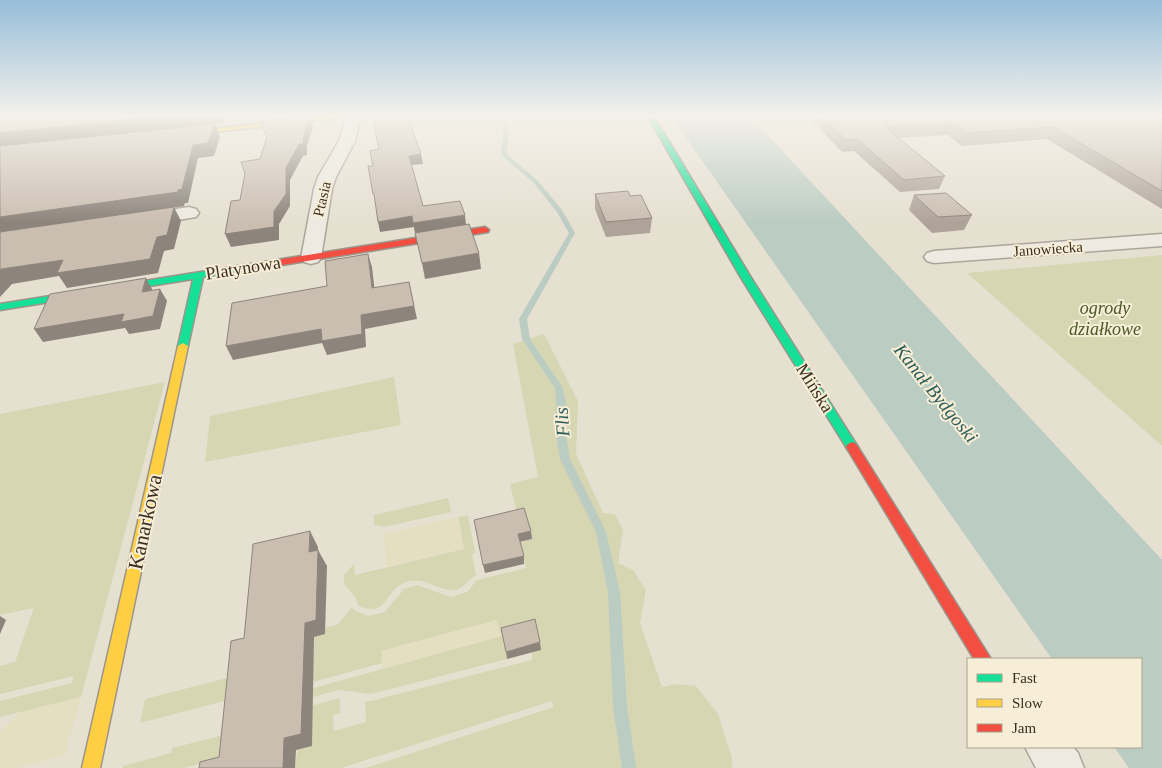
<svg xmlns="http://www.w3.org/2000/svg" width="1162" height="768" font-family="'Times New Roman',serif">
	<style>
		.farmland { fill: #e5dfc2 }
		.green { fill: #d6d6b3 }
		.water { fill: #bbccc2 }
		.lines { fill: none; stroke-linecap: round; stroke-linejoin: round }
		.stream { fill: #bbccc2; fill-rule: evenodd }
		.street-casing { stroke: #aca599; stroke-width: 3 }
		.fast-casing { stroke: #9c9589; stroke-width: 3 }
		.slow-casing { stroke: #9c9589; stroke-width: 3 }
		.jam-casing { stroke: #9c9589; stroke-width: 3 }
		.street { fill: #eeeae2; fill-rule: evenodd }
		.fast { fill: #16e098; fill-rule: evenodd }
		.slow { fill: #ffcf43; fill-rule: evenodd }
		.jam { fill: #f24e42; fill-rule: evenodd }
		.wall { fill: #aea398 }
		.shaded-wall { fill: #8d857c }
		.building { fill: #cabeb1; stroke: #8d857c }
		.labels { text-anchor: middle; dominant-baseline: central; stroke-width: 4; stroke-linejoin: round; paint-order: stroke }
		.far-street-label { font-size: 15px; fill: #3c2e20; stroke: #f6eed7 }
		.street-label { font-size: 18px; fill: #3c2e20; stroke: #f6eed7 }
		.park-label { font-size: 18px; font-style: italic; fill: #4c5926; stroke: #f6eed7 }
		.water-label { font-size: 19px; font-style: italic; fill: #2f5c59; stroke: #f6eed7 }
		.near-street-label { font-size: 21px; fill: #3c2e20; stroke: #f6eed7 }
	</style>
	<rect width="100%" height="100%" fill="#e6e0d1"/>
	<!-- farmland -->
	<g class="farmland">
		<polygon points="458,517 464,549 386,567 384,534"/>
		<polygon points="496,620 503,636 382,669 381,651"/>
		<polygon points="81,697 65,755 17,768 0,768 0,732 20,712"/>
	</g>
	<!-- green -->
	<g class="green">
		<polygon points="1162,255 1162,446 967,273"/>
		<polygon points="544,334 578,401 576,454 603,513 615,514 623,530 618,563 633,570 646,590 640,623 662,687 676,684 696,686 718,714 732,758 732,768 366,768 554,707 552,701 341,768 295,768 303,708 340,698 340,713 333,715 334,731 366,722 365,701 371,701 532,660 532,652 541,650 535,627 503,636 507,659 371,694 338,690 303,700 303,691 502,636 496,620 381,651 382,663 313,682 301,641 325,628 338,624 352,607 354,610 368,616 385,612 404,589 417,585 451,597 467,592 477,580 526,568 519,542 532,539 518,518 510,484 538,477 513,344"/>
		<polygon points="394,377 401,425 205,462 210,416"/>
		<polygon points="165,382 81,697 0,717 0,701 72,683 74,676 0,694 0,666 15,662 34,608 0,615 0,414"/>
		<polygon points="448,498 451,512 384,527 374,525 374,515"/>
		<path d="M 468,515 L 475,553 L 472,554 L 476,576 C 467,579 463,592 450,590 C 433,588 420,574 402,584 C 383,594 388,617 359,606 L 355,597 L 344,584 L 344,575 L 354,564 L 355,575 L 464,549 L 458,517 Z"/>
		<polygon points="231,677 228,700 140,723 145,699"/>
		<polygon points="224,735 221,758 184,768 122,768 123,766 171,753 172,748"/>
	</g>
	<!-- water -->
	<polygon class="water" points="670,115 749,115 1162,560 1162,768 1129,768 1114,747 1141,747 1141,659 1052,659"/>
	<g class="lines">
		<!-- stream -->
		<polygon class="stream" points="505,115 509,115 507,155 537,180 562,210 575,233 527,319 530,339 563,388 566,403 565,428 570,459 606,532 620,592 627,706 636,768 622,768 613,706 608,592 596,532 560,459 555,428 556,403 555,388 522,339 519,319 569,233 557,212 533,182 501,155"/>
		<!-- street casing -->
		<g class="street-casing">
			<g id="street">
				<polygon points="347,115 361,116 355,141 336,177 332,189 321,258 318,262 311,264 304,262 301,258 314,189 318,177 339,141"/>
				<polygon points="189,207 196,209 199,213 196,217 142,226 135,224 132,220 135,216 142,214"/>
				<polygon points="1162,234 1162,246 934,263 927,261 924,257 927,253 934,251"/>
				<polygon points="1025,747 1073,747 1078,753 1084,768 1036,768"/>
			</g>
		</g>
		<!-- fast casing -->
		<g class="fast-casing">
			<g id="fast">
				<polygon points="647,115 653,115 750,276 856,444 858,447 856,450 848,450 740,276"/>
				<polygon points="238,266 241,267 241,271 203,277 188,346 183,349 178,346 193,279 0,310 0,304"/>
			</g>
		</g>
		<!-- slow casing -->
		<g class="slow-casing">
			<g id="slow">
				<polygon points="341,115 364,115 180,136 177,134 180,132"/>
				<polygon points="183,343 188,346 100,768 82,768 178,346"/>
			</g>
		</g>
		<!-- jam casing -->
		<g class="jam-casing">
			<g id="jam">
				<polygon points="485,227 489,230 488,232 238,272 233,269 238,266"/>
				<polygon points="852,442 856,444 991,659 974,659 848,450 846,447 848,444"/>
			</g>
		</g>
		<!-- street -->
		<use href="#street" class="street"/>
		<!-- fast -->
		<use href="#fast" class="fast"/>
		<!-- slow -->
		<use href="#slow" class="slow"/>
		<!-- jam -->
		<use href="#jam" class="jam"/>
	</g>
	<!-- wall -->
	<g class="wall">
		<polygon points="807,115 1162,115 1162,209 1047,139 962,146 948,135 898,138 945,176 939,189 900,192 854,151 842,152"/>
		<polygon points="595,194 630,196 652,218 650,233 606,237 595,209"/>
		<polygon points="914,195 972,215 964,230 932,233 909,210"/>
	</g>
	<!-- shaded-wall -->
	<g class="shaded-wall">
		<polygon points="174,115 226,115 224,123 0,147 0,133"/>
		<polygon points="257,115 296,115 258,119"/>
		<polygon points="310,116 313,127 307,145 307,155 303,156 290,180 290,206 279,224 279,240 231,247 225,234 274,211 286,168 304,134"/>
		<polygon points="215,124 220,137 214,156 198,158 188,203 185,203 184,206 0,232 0,217 193,145"/>
		<polygon points="421,154 423,164 411,165 409,156"/>
		<polygon points="174,207 181,221 174,249 164,251 158,273 67,288 59,276 12,284 0,297 0,270 1,269 63,260 157,237"/>
		<polygon points="465,215 466,225 415,233 413,223"/>
		<polygon points="412,216 414,227 380,232 378,222"/>
		<polygon points="479,253 481,269 425,279 422,263"/>
		<polygon points="368,254 372,267 376,302 372,288"/>
		<polygon points="146,278 153,291 142,292"/>
		<polygon points="409,282 417,319 365,329 366,347 327,355 322,343 233,360 226,346 361,315"/>
		<polygon points="160,289 167,301 160,329 129,334 125,328 43,342 34,329"/>
		<polygon points="310,531 318,547 318,550 327,566 325,634 314,637 312,746 296,750 295,768 283,768 284,738 305,623"/>
		<polygon points="531,531 532,539 519,542 518,534"/>
		<polygon points="524,556 524,564 485,573 483,565"/>
		<polygon points="0,616 6,620 0,634"/>
		<polygon points="540,642 541,650 507,659 506,652"/>
	</g>
	<!-- building -->
	<g class="building">
		<polygon points="0,115 174,115 0,133"/>
		<polygon points="372,115 407,115 421,154 409,156 423,206 460,201 465,215 413,223 412,216 378,222 374,194 373,194 368,166 373,166 370,151 379,149"/>
		<polygon points="822,115 1162,115 1162,191 1053,127 967,133 952,123 885,127 945,176 904,180 857,139 846,140"/>
		<polygon points="310,116 304,134 303,144 299,144 286,168 286,194 274,211 274,227 225,234 231,201 240,200 245,173 241,162 260,159 267,137 260,121"/>
		<polygon points="215,124 208,143 193,145 182,189 178,190 178,192 0,217 0,146"/>
		<polygon points="628,191 630,196 641,195 652,218 606,222 595,194"/>
		<polygon points="946,193 972,215 938,217 914,195"/>
		<polygon points="174,207 167,235 157,237 150,259 57,273 63,260 1,269 0,270 0,232"/>
		<polygon points="469,224 479,253 422,263 415,233"/>
		<polygon points="368,254 372,288 409,282 414,306 361,315 362,334 322,341 321,329 226,346 232,303 327,286 325,261"/>
		<polygon points="146,278 142,292 160,289 153,316 121,322 124,314 34,329 50,294"/>
		<polygon points="524,508 531,531 518,534 524,556 483,565 474,520"/>
		<polygon points="310,531 309,552 318,550 316,620 305,623 301,734 284,738 283,768 199,768 200,762 219,757 231,641 244,638 253,544"/>
		<polygon points="535,619 540,642 506,652 501,628"/>
	</g>
	<!-- sky -->
	<linearGradient id="sky" x2="0" y2="1"><stop stop-color="#96bed9"/><stop offset="0.52" stop-color="#f4f1ea"/><stop offset="1" stop-color="#f4f1ea" stop-opacity="0"/></linearGradient>
	<rect width="1162" height="223" fill="url(#sky)"/>
	<g class="labels">
		<!-- far-street labels -->
		<g class="far-street-label">
			<text transform="translate(322 199) rotate(-77)">Ptasia</text>
			<text transform="translate(1048 249) rotate(-4)">Janowiecka</text>
		</g>
		<!-- street labels -->
		<g class="street-label">
			<text transform="translate(243 268) rotate(-9)">Platynowa</text>
			<text transform="translate(815 388) rotate(58)">Mińska</text>
		</g>
		<!-- park labels -->
		<g class="park-label">
			<text x="1105" y="308">ogrody<tspan x="1105" dy="21">działkowe</tspan></text>
		</g>
		<!-- water labels -->
		<g class="water-label">
			<text transform="translate(936 393) rotate(51)">Kanał Bydgoski</text>
			<text transform="translate(562 422) rotate(-94)">Flis</text>
		</g>
		<!-- near-street labels -->
		<g class="near-street-label">
			<text transform="translate(145 522) rotate(-78)">Kanarkowa</text>
		</g>
	</g>
	<!-- legend -->
	<rect x="967" y="658" width="175" height="90" fill="#f6eed7" stroke="#aca18e"/>
	<rect x="977" y="674" width="25" height="8" fill="#16e098" stroke="#aca18e"/>
	<text x="1012" y="683" font-size="15" fill="#3c2e20">Fast</text>
	<rect x="977" y="699" width="25" height="8" fill="#ffcf43" stroke="#aca18e"/>
	<text x="1012" y="708" font-size="15" fill="#3c2e20">Slow</text>
	<rect x="977" y="724" width="25" height="8" fill="#f24e42" stroke="#aca18e"/>
	<text x="1012" y="733" font-size="15" fill="#3c2e20">Jam</text>
</svg>
